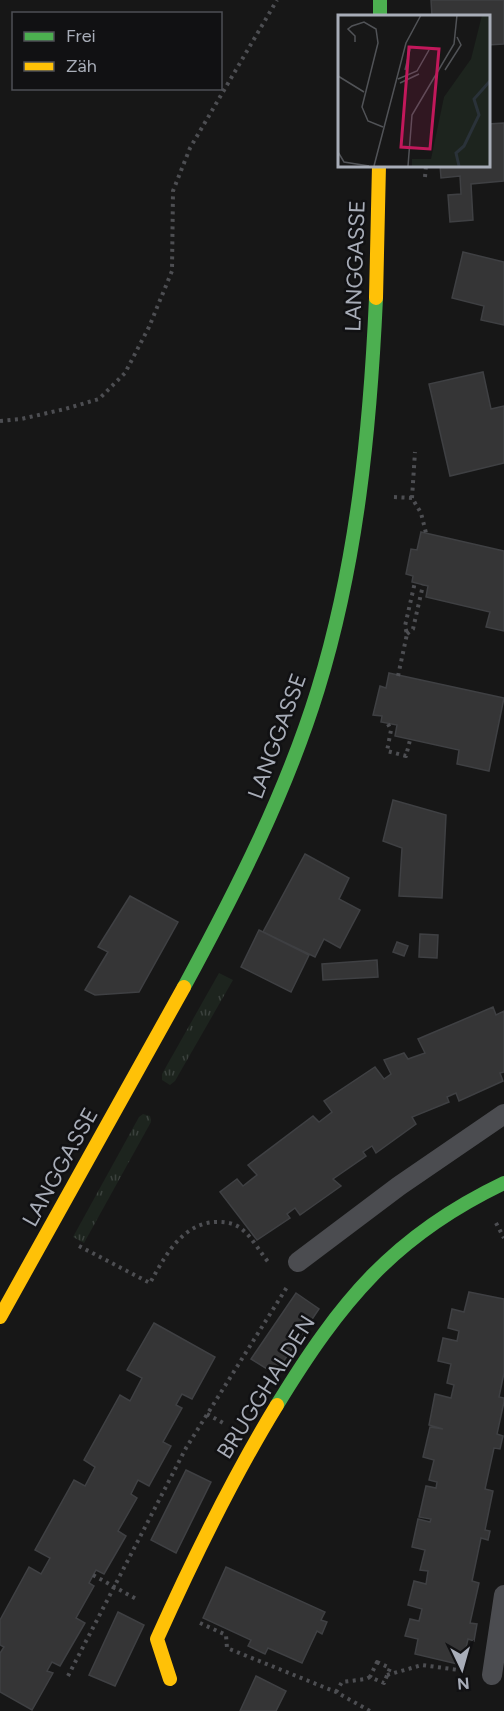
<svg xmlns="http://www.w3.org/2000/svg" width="504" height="1711" font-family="Figtree,sans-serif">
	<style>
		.grass { fill: url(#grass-tufts) }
		.building { fill: #353536; stroke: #3f4043; stroke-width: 1.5 }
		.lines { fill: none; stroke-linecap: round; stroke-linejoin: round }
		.path { stroke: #4d4e52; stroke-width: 4; stroke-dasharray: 3 4.5; stroke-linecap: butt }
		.lane { stroke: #4b4c50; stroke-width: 20 }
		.fast { stroke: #4caf50; stroke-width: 14 }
		.slow { stroke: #ffc107; stroke-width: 14 }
		.labels { text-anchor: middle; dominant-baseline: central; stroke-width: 5; stroke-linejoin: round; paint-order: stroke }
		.street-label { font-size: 22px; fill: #a8adb8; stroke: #111113 }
		.inset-river { fill: none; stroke: #2a3239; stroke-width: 3 }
		.inset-road { fill: none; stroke: #515357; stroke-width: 1.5 }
		.view { fill: #c2185b; fill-opacity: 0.15; stroke: #c2185b; stroke-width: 3 }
		.inset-edge { fill: none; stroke: #a8adb8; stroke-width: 3 }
	</style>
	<defs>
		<pattern id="grass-tufts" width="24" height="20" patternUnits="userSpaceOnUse" patternTransform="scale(1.5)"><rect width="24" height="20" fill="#1d241e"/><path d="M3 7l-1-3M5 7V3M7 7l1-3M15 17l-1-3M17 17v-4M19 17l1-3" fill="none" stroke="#3b413d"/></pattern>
	</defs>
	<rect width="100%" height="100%" fill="#171717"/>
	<!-- grass -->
	<g class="grass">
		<polygon points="219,973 233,980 175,1081 170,1085 162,1080 162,1074"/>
		<polygon points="143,1114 150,1116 151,1122 84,1243 73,1237 139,1117"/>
	</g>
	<!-- building -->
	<g class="building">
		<polygon points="431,0 504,0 504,44 488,45 488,16 432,16"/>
		<polygon points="504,123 504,181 471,184 473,220 450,222 448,195 461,194 460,176 441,178 440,165 488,165 488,124"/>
		<polygon points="463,252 504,262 504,325 481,320 484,306 452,298"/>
		<polygon points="483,372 491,409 504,406 504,463 450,476 429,384"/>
		<polygon points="421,532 504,551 504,631 486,627 490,612 426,597 428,586 412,582 413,576 406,574 411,549 417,550"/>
		<polygon points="389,673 504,698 489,771 457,764 459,750 395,736 397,725 381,722 382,716 373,715 380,686 386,688"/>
		<polygon points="393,800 446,815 442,898 399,896 402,848 383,841"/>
		<polygon points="305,854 349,878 339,899 360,910 340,948 324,939 315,957 263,932"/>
		<polygon points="130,896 178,922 139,992 95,995 85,990 108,952 98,947"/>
		<polygon points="259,930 309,955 291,992 241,967"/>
		<polygon points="420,934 438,935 437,958 419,957"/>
		<polygon points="397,942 408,946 404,956 393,952"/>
		<polygon points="377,960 378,977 323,980 322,964"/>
		<polygon points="493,1007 496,1015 504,1011 504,1072 500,1073 503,1081 459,1101 456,1093 447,1097 449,1102 412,1117 416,1124 376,1153 372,1146 363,1152 366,1156 333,1179 341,1186 300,1215 295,1208 287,1214 290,1218 257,1240 220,1192 237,1179 243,1186 257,1175 248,1165 313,1116 319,1122 332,1112 324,1101 375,1067 384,1079 391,1074 384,1060 404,1053 408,1059 425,1053 418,1039"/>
		<polygon points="469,1292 504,1299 504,1373 499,1397 504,1398 504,1402 497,1434 503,1436 500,1449 494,1448 485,1489 493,1491 485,1530 490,1531 488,1540 481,1538 472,1581 479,1583 470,1623 477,1624 474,1641 468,1639 462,1665 415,1654 418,1639 405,1636 410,1619 419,1621 422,1609 408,1605 414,1581 426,1584 428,1571 420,1570 425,1550 412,1547 418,1519 430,1522 431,1519 419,1517 426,1486 436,1488 437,1482 429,1480 434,1460 423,1457 430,1427 443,1429 429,1425 435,1394 451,1398 454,1385 447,1383 451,1364 438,1361 443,1338 457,1341 459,1331 448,1328 452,1309 464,1312"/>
		<polygon points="296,1293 319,1309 275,1374 251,1359"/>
		<polygon points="154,1323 215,1357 192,1399 182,1394 176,1405 182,1408 163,1442 171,1446 149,1486 138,1480 131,1494 137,1498 118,1531 126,1536 104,1574 96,1570 89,1583 94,1586 76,1618 85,1623 60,1666 52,1662 47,1671 53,1673 32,1710 0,1692 0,1653 4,1647 0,1645 0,1620 29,1567 41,1574 50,1558 35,1550 74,1480 85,1486 95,1467 84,1460 120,1395 130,1401 142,1378 127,1370"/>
		<polygon points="186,1470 211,1482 176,1553 151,1540"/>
		<polygon points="226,1567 325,1612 321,1620 327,1622 322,1634 317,1631 302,1663 268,1648 265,1654 248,1646 251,1640 203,1618"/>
		<polygon points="118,1612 144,1625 115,1686 89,1675"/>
		<polygon points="256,1676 286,1691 276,1711 240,1711"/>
	</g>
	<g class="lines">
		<!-- path -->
		<g class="path">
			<polyline points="425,177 426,165"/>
			<polyline points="0,421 21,419 65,409 99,399 125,373 149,327 172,271 173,191 190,148 277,0"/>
			<polyline points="394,497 412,498 421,513 426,533"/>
			<polyline points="412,498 415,452"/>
			<polyline points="407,634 413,629 423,585"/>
			<polyline points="398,676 407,634 405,626 415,582"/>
			<polyline points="388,724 391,730 387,751 406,756 410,740"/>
			<polyline points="496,1223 504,1238"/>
			<path d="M 79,1246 L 150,1283 C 165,1256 183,1221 219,1222 C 228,1222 237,1224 244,1231 C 254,1240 261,1254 270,1264"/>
			<polyline points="207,1414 225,1424"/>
			<polyline points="93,1575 138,1600"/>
			<polyline points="200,1623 226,1635 227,1648 336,1692 370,1711"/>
			<polygon points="377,1662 390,1668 384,1683 370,1677"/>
			<polyline points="387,1675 422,1665 466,1671"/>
			<polyline points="68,1676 186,1448 287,1287"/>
			<polyline points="336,1692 342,1682 366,1679 370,1677"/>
		</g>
		<!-- lane -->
		<g class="lane">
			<polyline points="298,1262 399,1186 504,1114"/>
			<polyline points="492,1675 504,1595"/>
		</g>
		<!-- fast -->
		<g class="fast">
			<polyline points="380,0 380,16"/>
			<path d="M 184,987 C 236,891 286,793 318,689 C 357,562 370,430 376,298"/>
			<path d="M 277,1405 C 340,1302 393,1236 504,1183"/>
		</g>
		<!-- slow -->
		<g class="slow">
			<polyline points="376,298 379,165"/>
			<polyline points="0,1317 184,987"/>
			<path d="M 170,1679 L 157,1639 C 193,1559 231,1480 277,1405"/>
		</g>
	</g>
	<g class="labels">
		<!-- street labels -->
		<g class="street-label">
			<text transform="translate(355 266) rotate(-88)">LANGGASSE</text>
			<text transform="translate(277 736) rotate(-70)">LANGGASSE</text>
			<text transform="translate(60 1167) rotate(-61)">LANGGASSE</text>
			<text transform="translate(266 1387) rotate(-58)">BRUGGHALDEN</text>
		</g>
	</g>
	<!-- overview -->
	<g transform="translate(338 15)">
		<rect width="152" height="152" fill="#171717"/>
		<path d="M 144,0 L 152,0 L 151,151 L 74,151 L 74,144 L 93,144 L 106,82 L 133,44 Z" fill="#1d241e"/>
		<path class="inset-river" d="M 121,151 L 118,138 L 126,131 L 141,100 L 136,84 L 152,66"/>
		<path class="inset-road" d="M 17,27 L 17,21 L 10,14 L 14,11 L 26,7 L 38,14 L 40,28 L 24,92 L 30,106 L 45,112M 67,55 L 72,34M 107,55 L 123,30 L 119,22M 0,61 L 26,77M 60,64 L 79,56 L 91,35M 62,68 L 81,59M 0,137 L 6,147 L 31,151M 36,151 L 68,28 L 83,0M 70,151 L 74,100 L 116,29 L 119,0"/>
		<path class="view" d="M 71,32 L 101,34 L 92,134 L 63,132 Z"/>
		<rect width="152" height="152" class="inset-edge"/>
	</g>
	<!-- legend -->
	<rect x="12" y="12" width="210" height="78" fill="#111113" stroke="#4d4f55" stroke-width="1.5"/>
	<rect x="24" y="32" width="30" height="9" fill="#4caf50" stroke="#4d4f55" stroke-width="1.5"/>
	<text x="66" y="42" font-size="18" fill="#a8adb8">Frei</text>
	<rect x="24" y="62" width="30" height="9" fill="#ffc107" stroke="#4d4f55" stroke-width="1.5"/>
	<text x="66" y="72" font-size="18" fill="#a8adb8">Zäh</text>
	<!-- north arrow -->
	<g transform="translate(462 1669) rotate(175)" stroke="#111113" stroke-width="4.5" paint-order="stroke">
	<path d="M0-4.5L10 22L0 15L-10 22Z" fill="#a8adb8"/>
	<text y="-9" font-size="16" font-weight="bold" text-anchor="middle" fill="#a8adb8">N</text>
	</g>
</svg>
